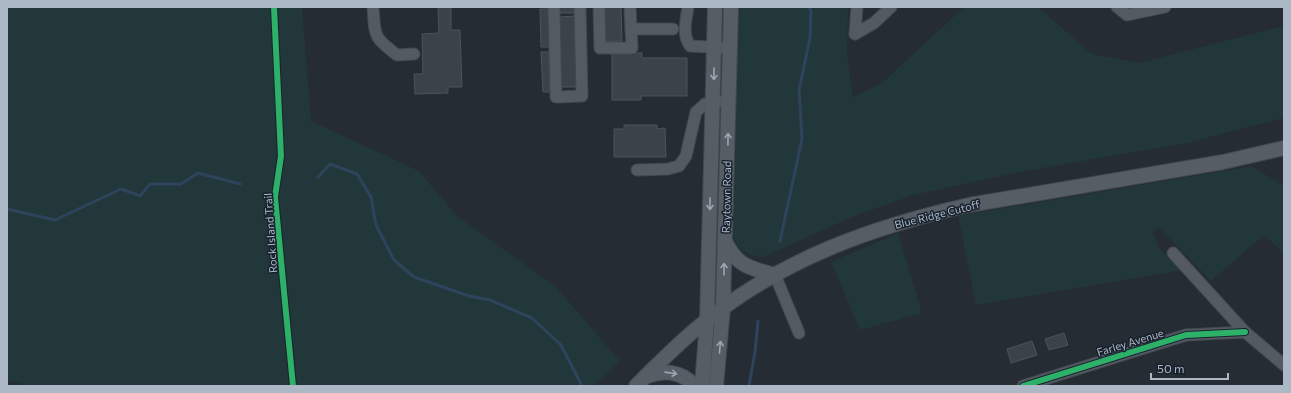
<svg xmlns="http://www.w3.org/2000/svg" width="1291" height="393" font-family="Commissioner,sans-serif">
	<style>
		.green { fill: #223739 }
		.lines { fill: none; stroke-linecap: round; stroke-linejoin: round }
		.stream { stroke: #2e445c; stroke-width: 3 }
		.building { fill: #3c4249; stroke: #4c535c }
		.minor-casing { stroke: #42484e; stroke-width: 13 }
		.major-casing { stroke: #424850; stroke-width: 16 }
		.minor { stroke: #545a62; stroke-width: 11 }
		.major { stroke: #575d64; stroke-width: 14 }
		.cycleway-casing { stroke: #18222e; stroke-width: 8 }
		.cycleway { stroke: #2db169; stroke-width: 6 }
		.oneway { stroke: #9ca6b2 }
		.labels { text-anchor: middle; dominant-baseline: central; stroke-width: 3; stroke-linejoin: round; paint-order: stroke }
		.street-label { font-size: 11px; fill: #adb8c6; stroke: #18222e }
	</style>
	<rect width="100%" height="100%" fill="#252c33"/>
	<!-- green -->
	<g class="green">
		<polygon points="7,7 302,7 311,121 419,171 456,215 557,288 620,361 595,386 30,386 7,380"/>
		<path d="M 738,7 L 848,7 L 847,55 L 853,97 L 882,83 L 964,7 L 1038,7 L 1092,54 L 1139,63 L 1284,26 L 1284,118 L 1187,143 L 1030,170 L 913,195 L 852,217 L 763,257 C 742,254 737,249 731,230 Z"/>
		<polygon points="1252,166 1284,186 1284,253 1264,235 1211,281 1158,227 1153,233 1159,248 1182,270 976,305 958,216"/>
		<polygon points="898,233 922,313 860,330 831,262"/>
	</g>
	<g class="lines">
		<!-- stream -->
		<g class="stream">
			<polyline points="318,177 330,164 357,174 371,197 376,225 394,260 414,277 469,296 490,300 532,318 561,345 582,386"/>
			<polyline points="7,209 55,220 121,189 140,196 150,184 181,184 198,173 240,184"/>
			<polyline points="780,241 802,139 799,90 810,38 811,11 809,7"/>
			<polyline points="749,386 755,352 758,321"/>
		</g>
	</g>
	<!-- building -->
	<g class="building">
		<polygon points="438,7 451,7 451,30 460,30 462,87 448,87 448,93 415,94 414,74 423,74 422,34 439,33"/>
		<polygon points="559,7 574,7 574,13 560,13"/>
		<polygon points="602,7 621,7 622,41 604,42"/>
		<polygon points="540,9 548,9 549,47 541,47"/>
		<polygon points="574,16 576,87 561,87 559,17"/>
		<polygon points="541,52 549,52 550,92 543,92"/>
		<polygon points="612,53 642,53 642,58 687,58 687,96 641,96 641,100 612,100"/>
		<polygon points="624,125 657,125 657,129 665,128 666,157 614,157 614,129 624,129"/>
		<polygon points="1064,333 1068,345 1049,350 1045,339"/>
		<polygon points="1032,341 1037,355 1011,363 1007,349"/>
	</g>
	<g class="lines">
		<!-- minor casing -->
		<g class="minor-casing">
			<g id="minor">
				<path d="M 373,7 C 375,36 373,37 397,55 L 414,54"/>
				<polyline points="554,7 556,97 582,96 580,7"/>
				<polyline points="599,7 600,48 632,48 631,29"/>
				<polyline points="630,7 631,29 673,29"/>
				<path d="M 688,7 C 686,21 682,34 690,46 L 730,48"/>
				<polyline points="1117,7 1127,15 1165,7"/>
				<polyline points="855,34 874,23 891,7"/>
				<polyline points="855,34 857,7"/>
				<polyline points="637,170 668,169 679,166 686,156 696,112 705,104 729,100"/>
				<polyline points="1173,253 1245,332 1284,365"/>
				<polyline points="775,275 799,333"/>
				<polyline points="1023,386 1186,335 1245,332"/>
			</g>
		</g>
		<!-- major casing -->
		<g class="major-casing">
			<g id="major">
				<path d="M 725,241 C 737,266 749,268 775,275"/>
				<path d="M 645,377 C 664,370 680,370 695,386"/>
				<path d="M 636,386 C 659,363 681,340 707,320 C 785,258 872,227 969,205 L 1223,162 L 1284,148"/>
				<polyline points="702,386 707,320 715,7"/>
				<polyline points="716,386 723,308 731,7"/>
			</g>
		</g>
		<!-- minor -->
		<use href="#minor" class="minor"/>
		<!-- major -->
		<use href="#major" class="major"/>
		<!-- cycleway casing -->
		<g class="cycleway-casing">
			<g id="cycleway">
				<polyline points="274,7 281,156 275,197 293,386"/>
				<polyline points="1023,386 1186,335 1245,332"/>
			</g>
		</g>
		<!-- cycleway -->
		<use href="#cycleway" class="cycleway"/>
	</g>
	<!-- one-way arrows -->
	<defs><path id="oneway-shaft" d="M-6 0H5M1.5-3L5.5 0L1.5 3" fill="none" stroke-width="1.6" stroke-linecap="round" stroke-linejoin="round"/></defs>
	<g class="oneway">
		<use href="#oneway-shaft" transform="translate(714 74) rotate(91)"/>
		<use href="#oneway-shaft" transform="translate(728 139) rotate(-89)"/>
		<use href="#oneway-shaft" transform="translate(710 204) rotate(91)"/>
		<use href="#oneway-shaft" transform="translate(724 269) rotate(-89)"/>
		<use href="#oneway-shaft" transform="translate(720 347) rotate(-85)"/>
		<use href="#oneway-shaft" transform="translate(671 373) rotate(8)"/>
	</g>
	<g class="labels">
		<!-- street labels -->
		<g class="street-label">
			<text transform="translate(726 197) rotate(-89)">Raytown Road</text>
			<text transform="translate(937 214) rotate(-14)">Blue Ridge Cutoff</text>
			<text transform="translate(270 233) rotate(-94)">Rock Island Trail</text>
			<text transform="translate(1130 342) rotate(-17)">Farley Avenue</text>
		</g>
	</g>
	<!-- border -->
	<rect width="1291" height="393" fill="none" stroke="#adb8c6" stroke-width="16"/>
	<!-- scale -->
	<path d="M1151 373v6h77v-6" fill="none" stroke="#adb8c6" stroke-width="2"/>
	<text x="1157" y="373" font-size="12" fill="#adb8c6" stroke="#18222e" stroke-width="3" paint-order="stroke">50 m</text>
</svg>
